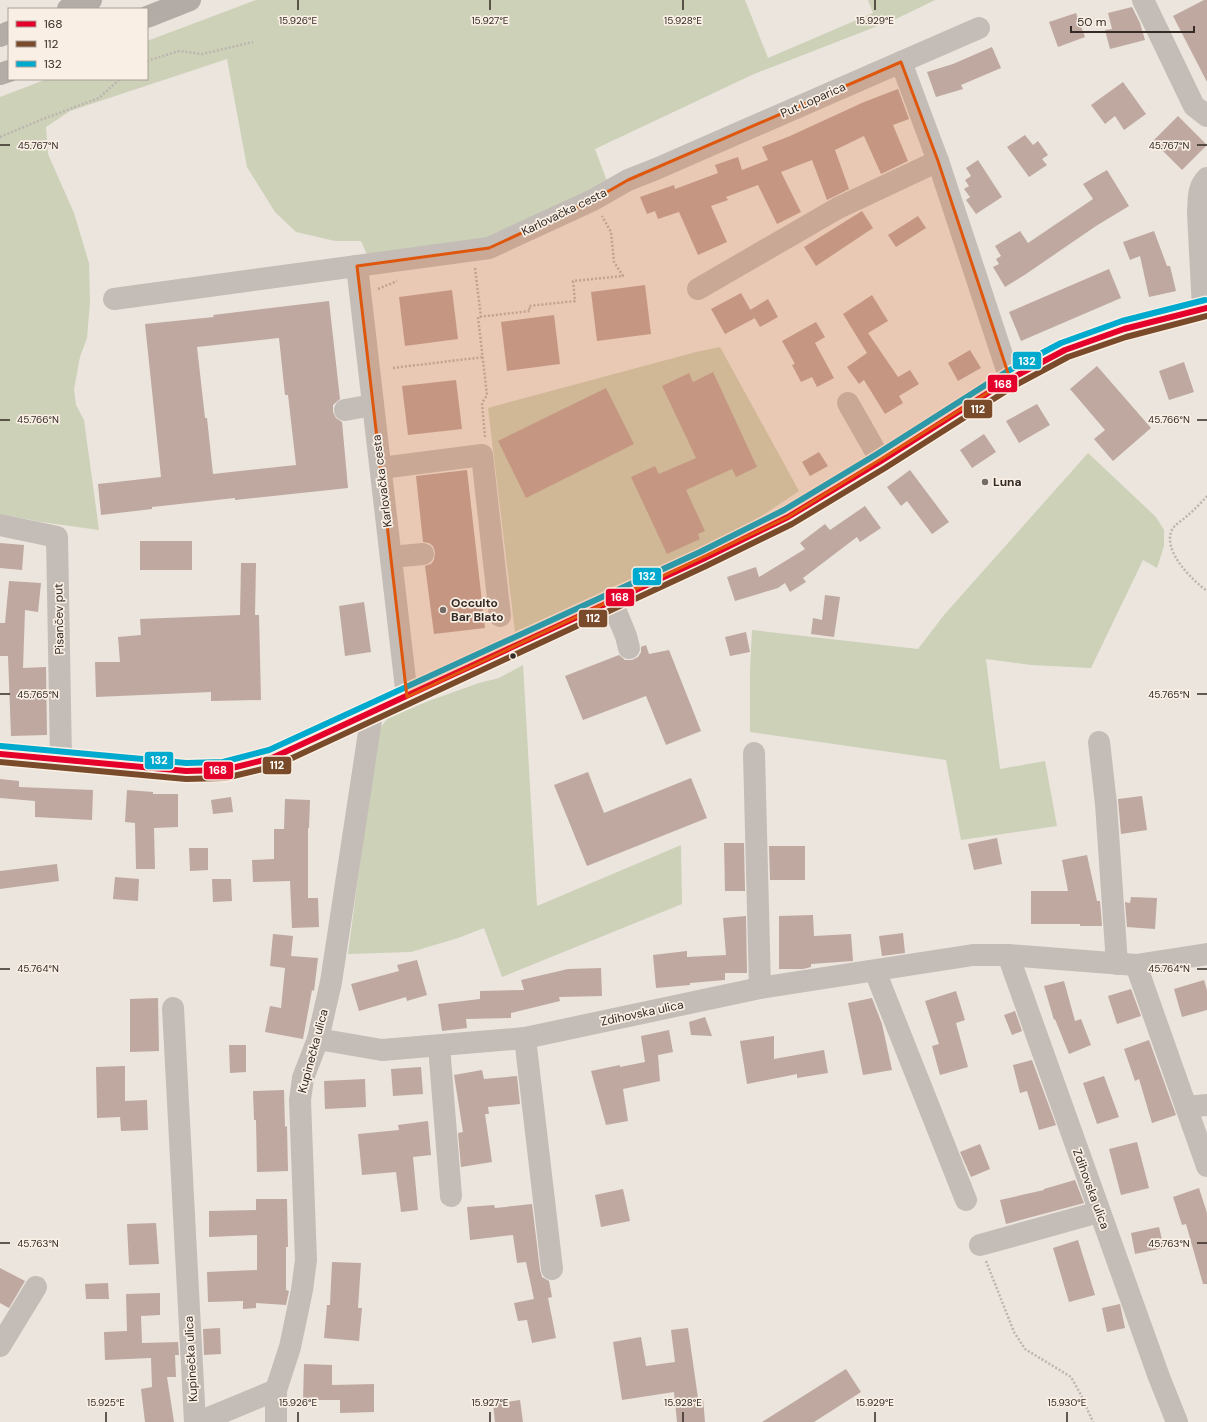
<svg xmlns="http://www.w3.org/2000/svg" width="1207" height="1422" font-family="'DM Sans',sans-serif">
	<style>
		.green { fill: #ccd1b8 }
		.building { fill: #bfa89f; fill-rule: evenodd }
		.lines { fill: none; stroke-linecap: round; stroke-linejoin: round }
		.path { stroke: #bdb5b0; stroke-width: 2.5; stroke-dasharray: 2 2; stroke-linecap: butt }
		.minor { stroke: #c4bdb7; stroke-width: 22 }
		.major { stroke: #b3aba6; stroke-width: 22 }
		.bus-1-casing { stroke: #f9efe4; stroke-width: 9 }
		.bus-2-casing { stroke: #f9efe4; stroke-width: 9 }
		.bus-3-casing { stroke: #f9efe4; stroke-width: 9 }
		.bus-1 { stroke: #e4002b; stroke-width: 6 }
		.bus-2 { stroke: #7a4b2a; stroke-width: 6 }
		.bus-3 { stroke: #00a9ce; stroke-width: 6 }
		.marked { fill: #df570d; fill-opacity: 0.2; stroke: #df570d; stroke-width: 3; stroke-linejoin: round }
		.ticks { fill: none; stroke: #342a26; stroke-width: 1.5 }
		.poi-dot { fill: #746b66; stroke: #f9efe4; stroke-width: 1.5 }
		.bus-dot { fill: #342a26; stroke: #f9efe4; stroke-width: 1.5 }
		.labels { text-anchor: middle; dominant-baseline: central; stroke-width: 3.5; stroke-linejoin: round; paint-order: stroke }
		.street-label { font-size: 12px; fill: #342a26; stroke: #f9efe4 }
		.poi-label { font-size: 12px; font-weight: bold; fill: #342a26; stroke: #f9efe4; text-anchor: start }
		.ticks-label { font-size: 10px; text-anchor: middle; fill: #342a26; stroke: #f9efe4; stroke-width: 3.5; stroke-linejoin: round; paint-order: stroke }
		.line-badge { stroke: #f9efe4; stroke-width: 1.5 }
		.badge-label { font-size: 11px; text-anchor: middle; font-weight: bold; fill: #fff }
	</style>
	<rect width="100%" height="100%" fill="#ebe5de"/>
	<!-- green -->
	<g class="green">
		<polygon points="256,0 745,0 768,58 873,13 868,0 935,0 898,18 754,74 595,149 608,184 474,243 369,259 361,241 335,241 296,232 275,212 247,167 227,59 70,111 46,127 48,154 74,213 89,263 90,302 87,338 80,357 74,389 76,405 84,420 99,530 41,522 0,514 0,97 47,79 147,79 147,41"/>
		<polygon points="720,347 799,491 745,527 515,632 488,408 696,352"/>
		<polygon points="1088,453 1156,517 1164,530 1164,546 1157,568 1143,560 1091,668 1031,665 986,659 1000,769 1045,761 1057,826 961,840 946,760 750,732 750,672 752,630 918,649 944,615"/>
		<polygon points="523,665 537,906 681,845 682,904 502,977 484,928 458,938 411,952 348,954 376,742 381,727 387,719 426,702 479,683 499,678"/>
	</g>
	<!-- building -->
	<g class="building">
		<polygon points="1204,0 1207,0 1207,82 1173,16"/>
		<polygon points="1132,7 1140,23 1145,40 1110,49 1105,30 1112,29 1108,13"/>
		<polygon points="1076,13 1085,37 1058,47 1049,22"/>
		<polygon points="992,47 1001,68 961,85 963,89 936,97 927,72 953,64"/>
		<polygon points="1123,82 1146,114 1124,130 1115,116 1105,124 1091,105"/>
		<polygon points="898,89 909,119 893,125 908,161 881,174 864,136 835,150 849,189 827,200 812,160 781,172 801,212 777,224 758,185 726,197 728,200 711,206 727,242 698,255 679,212 658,219 655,211 647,214 640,197 674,185 675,189 718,173 715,165 738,157 742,170 768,160 762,147 790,136 864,102"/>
		<polygon points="1178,116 1207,145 1182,170 1153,141"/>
		<polygon points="1025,135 1033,145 1038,141 1048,155 1042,159 1047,165 1029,177 1007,147"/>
		<polygon points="978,160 1002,197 976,214 966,200 970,197 964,189 969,186 965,180 971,176 966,168"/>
		<polygon points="1107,170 1129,206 1096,226 1026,274 1005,287 993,267 999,264 996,259 1001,256 995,246 1020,231 1028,243 1093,199 1083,184"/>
		<polygon points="862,211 873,228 816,266 804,247"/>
		<polygon points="918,216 926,228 896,247 888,235"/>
		<polygon points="1154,231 1167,266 1170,266 1176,291 1149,297 1140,256 1130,260 1123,242"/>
		<polygon points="1109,269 1121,298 1021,341 1009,312"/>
		<polygon points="645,285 651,334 597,341 591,292"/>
		<polygon points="452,290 458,339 405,346 399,297"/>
		<polygon points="741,293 755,318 725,334 711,309"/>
		<polygon points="872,295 888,321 868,333 898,377 910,370 919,384 899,396 903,403 885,414 864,380 859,384 847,367 867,353 843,314"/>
		<polygon points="768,299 778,317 760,327 750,310"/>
		<path d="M 329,301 L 340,399 L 333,405 L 333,412 L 336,418 L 342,422 L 348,488 L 235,500 L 235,498 L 152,507 L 152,509 L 101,515 L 98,484 L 161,477 L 145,324 L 214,317 L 213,315 ZM 279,338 L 285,395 L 288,395 L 296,465 L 213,474 L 207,418 L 205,418 L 197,347 Z"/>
		<polygon points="554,315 560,364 507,371 501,322"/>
		<polygon points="816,322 825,337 815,343 834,378 817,387 812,377 801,382 792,365 795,364 782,341"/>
		<polygon points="970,350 981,368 958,381 948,363"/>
		<polygon points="1184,362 1194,392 1169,400 1159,371"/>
		<polygon points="1097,366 1151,428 1113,461 1094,439 1105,430 1070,389"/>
		<polygon points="713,372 757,467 736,477 732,469 686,490 705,531 698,534 700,539 667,554 631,477 655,466 659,474 696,458 662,386 689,373 693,382"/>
		<polygon points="456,380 462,429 408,435 402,386"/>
		<polygon points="606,388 634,444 526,498 498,441"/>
		<polygon points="1037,404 1050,425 1019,443 1006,421"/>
		<polygon points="984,434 996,452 972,468 960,450"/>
		<polygon points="819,452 828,466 810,476 802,462"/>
		<polygon points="467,470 485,628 434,634 425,566 431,564 434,560 435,552 433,546 429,543 423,542 416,476"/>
		<polygon points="910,470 949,522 932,534 907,501 901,506 887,487"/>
		<polygon points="865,506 881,528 860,542 857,537 803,578 806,582 790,592 785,583 778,588 735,601 727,577 756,567 759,577 805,549 800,543 825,524 830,530"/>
		<rect x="140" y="541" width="52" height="29"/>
		<polygon points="0,543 24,545 22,570 0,568"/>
		<polygon points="241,563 256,563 255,615 259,615 261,700 211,701 211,692 96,697 95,662 120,662 118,637 141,635 140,619 240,615"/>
		<polygon points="9,581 41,583 38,612 25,610 23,668 46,667 47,735 11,736 8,656 0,656 0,623 5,623"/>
		<polygon points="825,595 840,597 834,637 811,634 813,618 822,620"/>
		<polygon points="364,602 371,652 345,656 339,606"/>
		<polygon points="746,632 750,652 730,656 725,637"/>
		<polygon points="646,645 649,654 669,650 701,731 666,745 646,696 583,720 565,676 619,655 625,660 632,660 638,657 641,652 641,647"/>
		<polygon points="588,772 604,813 691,778 707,818 587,866 554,785"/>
		<polygon points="0,779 19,781 19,787 93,790 92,820 35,817 35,801 0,798"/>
		<polygon points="127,790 153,792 153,794 178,794 178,827 154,828 155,869 136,869 135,823 125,822"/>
		<polygon points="1142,796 1147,830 1121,834 1118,799"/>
		<polygon points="231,797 233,812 213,814 211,800"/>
		<polygon points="285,799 310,800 309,828 308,828 308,898 318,898 319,927 292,928 290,881 253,882 252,860 274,859 274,829 284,829"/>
		<polygon points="997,838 1002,864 974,870 968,844"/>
		<polygon points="724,843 744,843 745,891 725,891"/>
		<polygon points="769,846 805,846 805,880 770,880"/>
		<polygon points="189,848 208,848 208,870 190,871"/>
		<polygon points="1087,855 1097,901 1100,901 1102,926 1080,926 1080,924 1031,924 1031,891 1068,891 1062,860"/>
		<polygon points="57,864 59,881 0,889 0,871"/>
		<polygon points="115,877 139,879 138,901 113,899"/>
		<polygon points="212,879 231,879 232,901 213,902"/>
		<polygon points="1131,897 1157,898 1155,929 1127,927 1125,902 1130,903"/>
		<polygon points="813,915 814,936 851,934 853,961 811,964 811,967 803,969 779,969 779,916"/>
		<polygon points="746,916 747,973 725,973 725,980 690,983 690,985 656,988 653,955 687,951 687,957 726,955 723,918"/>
		<polygon points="903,933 905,953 882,956 879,936"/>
		<polygon points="273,934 293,936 291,956 318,958 314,991 312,990 303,1039 265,1032 270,1006 281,1008 285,968 270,966"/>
		<polygon points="417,960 427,995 407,1001 406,997 359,1011 351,984 399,971 397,965"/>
		<polygon points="601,968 602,996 559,997 560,1001 511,1013 511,1018 466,1019 467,1028 442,1031 438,1004 480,999 480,991 524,990 521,980 568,969"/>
		<polygon points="1204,980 1207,990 1207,1010 1182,1017 1174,989"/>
		<polygon points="1064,981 1075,1021 1081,1019 1091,1045 1069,1054 1055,1019 1054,1020 1044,986"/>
		<polygon points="1131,989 1141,1016 1117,1024 1108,996"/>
		<polygon points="956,991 965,1020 956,1023 968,1067 940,1075 932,1046 939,1044 925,1001"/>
		<polygon points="158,998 159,1051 130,1052 130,999"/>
		<polygon points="872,998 882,1024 892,1070 863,1075 848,1003"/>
		<polygon points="1015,1011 1022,1031 1012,1035 1004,1015"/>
		<polygon points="705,1017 712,1036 691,1035 689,1022"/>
		<polygon points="669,1030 673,1052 658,1055 660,1081 623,1089 628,1121 606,1125 591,1071 620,1065 620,1067 645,1062 641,1036"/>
		<polygon points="774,1036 774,1059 824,1050 828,1073 797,1078 797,1074 747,1084 740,1041"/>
		<polygon points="1149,1040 1176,1115 1152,1123 1139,1079 1135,1081 1124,1049"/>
		<polygon points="229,1045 246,1045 246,1072 230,1073"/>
		<polygon points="1032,1060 1056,1125 1039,1130 1027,1091 1020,1093 1013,1065"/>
		<polygon points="125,1066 125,1101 147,1100 148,1130 121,1131 120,1117 97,1118 96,1067"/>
		<polygon points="421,1067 423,1094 393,1096 391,1069"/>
		<polygon points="482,1070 484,1079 517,1076 520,1104 488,1107 489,1114 485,1114 492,1162 461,1167 458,1133 463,1132 454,1075"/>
		<polygon points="1104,1076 1119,1117 1097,1124 1083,1083"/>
		<polygon points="365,1079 366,1107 325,1109 324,1081"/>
		<polygon points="284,1090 285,1127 287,1126 288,1171 257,1172 256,1120 254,1120 253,1091"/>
		<polygon points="428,1121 431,1155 413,1157 418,1210 401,1212 396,1172 362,1175 358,1134 399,1130 398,1125"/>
		<polygon points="1137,1142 1149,1188 1121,1195 1109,1149"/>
		<polygon points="980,1144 990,1169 971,1177 960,1152"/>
		<polygon points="1075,1180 1084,1203 1006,1224 1000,1200 1044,1190 1044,1189"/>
		<polygon points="1199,1188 1207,1213 1207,1284 1203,1284 1186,1224 1182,1225 1173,1197"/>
		<polygon points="623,1189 630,1221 601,1227 595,1195"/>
		<polygon points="256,1199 287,1199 288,1247 286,1247 286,1290 289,1291 286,1305 256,1303 256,1308 243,1309 243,1301 208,1302 207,1272 257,1270 257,1235 209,1237 209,1211 256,1210"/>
		<polygon points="532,1204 540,1270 542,1277 549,1281 552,1297 548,1298 556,1338 532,1343 527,1320 518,1321 514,1303 534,1299 526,1262 517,1263 513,1235 470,1240 467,1207 494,1205 495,1208"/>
		<polygon points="156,1223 159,1264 129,1265 127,1224"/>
		<polygon points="1159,1227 1164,1248 1135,1254 1131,1233"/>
		<polygon points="1078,1240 1095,1295 1069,1302 1053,1248"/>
		<polygon points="332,1262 361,1263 358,1308 362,1308 359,1341 324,1338 327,1305 330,1305"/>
		<polygon points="0,1268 25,1281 9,1308 0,1303"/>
		<polygon points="108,1283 109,1299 86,1299 85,1284"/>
		<polygon points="160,1293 160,1315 141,1316 142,1343 178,1342 179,1355 175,1355 176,1377 167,1377 174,1422 145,1422 141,1389 152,1387 151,1358 105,1360 104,1332 127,1331 126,1294"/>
		<polygon points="1120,1304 1125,1328 1107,1332 1102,1308"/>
		<polygon points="220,1328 221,1354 204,1355 203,1329"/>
		<polygon points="688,1328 698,1398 703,1398 705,1422 677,1422 674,1392 622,1400 613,1342 641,1337 646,1366 675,1362 671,1330"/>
		<polygon points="304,1364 332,1365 332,1385 374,1384 374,1412 340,1413 340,1400 303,1400"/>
		<polygon points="846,1369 861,1392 814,1422 762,1422"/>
		<polygon points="520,1400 523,1422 495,1422 493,1404"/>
	</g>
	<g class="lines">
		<!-- path -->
		<g class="path">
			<polyline points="147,61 179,51 202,54 253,42"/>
			<polyline points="0,137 43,119 99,98 120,79"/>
			<polyline points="475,268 481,317"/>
			<polyline points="378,289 397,281"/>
			<polyline points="393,368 484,357"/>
			<polyline points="485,437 482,403 487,395 478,317 530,311 529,306 575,301 573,281 623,276 614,262 611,232 602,216"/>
			<path d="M 1207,496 C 1201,503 1194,510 1187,516 C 1183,520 1177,523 1173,528 C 1160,549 1192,580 1207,591"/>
			<polyline points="986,1261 1014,1332 1025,1349 1071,1377 1080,1393 1093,1422"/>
		</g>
		<!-- minor -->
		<g class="minor">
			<polyline points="1143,0 1194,106 1207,116"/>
			<polyline points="901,62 938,161 1010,379"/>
			<path d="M 1198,213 C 1199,200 1197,188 1207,178"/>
			<polyline points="357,266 407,697"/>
			<polyline points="698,289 838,208 938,161"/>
			<polyline points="114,299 489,248 593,200 628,180 656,169 979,28"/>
			<polyline points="1203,309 1198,213 1207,209"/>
			<polyline points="848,403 881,461"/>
			<polyline points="345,410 373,405"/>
			<polyline points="381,468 482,455 500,616"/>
			<polyline points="0,525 57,537 61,759"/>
			<polyline points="391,557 423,554"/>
			<polyline points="612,602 626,636 629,648"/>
			<polyline points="1099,742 1106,804 1117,964"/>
			<polyline points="754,753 760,988"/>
			<polyline points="0,754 186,771 224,770 272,758 703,559 788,517 881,461 1010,379 1065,350 1124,329 1207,308"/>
			<polyline points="1008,955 1159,1377 1177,1422"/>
			<polyline points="1136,965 1207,1166"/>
			<polyline points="875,971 966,1200"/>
			<polyline points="173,1008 195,1422"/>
			<polyline points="525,1038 552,1269"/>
			<polyline points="318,1039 382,1050 525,1038 760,988 973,955 1008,955 1136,965 1207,954"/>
			<polyline points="439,1046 451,1196"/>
			<polyline points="1186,1107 1207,1105"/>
			<polyline points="980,1245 1099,1212"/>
			<polyline points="0,1346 36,1287"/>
			<polyline points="199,1422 276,1390"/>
			<polyline points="276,1422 276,1390 290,1347 302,1290 306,1260 300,1100 303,1078 318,1039 331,982 372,713"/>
		</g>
		<!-- major -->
		<g class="major">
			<polyline points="68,9 91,0"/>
			<polyline points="147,17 190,0"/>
			<polyline points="0,36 9,32"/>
			<polyline points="0,74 9,71"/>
		</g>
		<!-- bus-1 casing -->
		<g class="bus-1-casing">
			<polyline id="bus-1" points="0,754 186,771 224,770 272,758 703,559 788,517 881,461 1010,379 1065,350 1124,329 1207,308"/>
		</g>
		<!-- bus-2 casing -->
		<g class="bus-2-casing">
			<polyline id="bus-2" points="0,762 186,779 225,778 275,766 706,566 792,524 885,468 1014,386 1068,357 1126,337 1207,316"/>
		</g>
		<!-- bus-3 casing -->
		<g class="bus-3-casing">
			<polyline id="bus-3" points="1,746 186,763 223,762 269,750 700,552 784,510 877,454 1006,372 1061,343 1122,321 1205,300"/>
		</g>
		<!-- bus-1 -->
		<use href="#bus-1" class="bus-1"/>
		<!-- bus-2 -->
		<use href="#bus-2" class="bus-2"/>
		<!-- bus-3 -->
		<use href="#bus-3" class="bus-3"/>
	</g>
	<!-- marked area -->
	<path class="marked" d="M 901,62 L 938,161 L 1010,379 L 788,517 L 407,697 L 357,266 L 489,248 L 593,200 L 628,180 Z"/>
	<!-- ticks -->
	<path class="ticks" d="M 298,0 L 298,10M 490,0 L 490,10M 683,0 L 683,10M 875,0 L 875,10M 0,145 L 10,145M 1197,145 L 1207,145M 0,420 L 10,420M 1197,420 L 1207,420M 0,694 L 10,694M 1197,694 L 1207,694M 0,969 L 10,969M 1197,969 L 1207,969M 0,1243 L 10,1243M 1197,1243 L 1207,1243M 106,1412 L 106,1422M 298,1412 L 298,1422M 490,1412 L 490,1422M 683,1412 L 683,1422M 875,1412 L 875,1422M 1067,1412 L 1067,1422"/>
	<!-- markers -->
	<g class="poi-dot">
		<circle cx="985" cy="482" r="4"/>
		<circle cx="443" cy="610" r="4"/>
	</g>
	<circle class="bus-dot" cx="513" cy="656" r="3.5"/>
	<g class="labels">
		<!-- street labels -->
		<g class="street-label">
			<text transform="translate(813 100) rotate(-24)">Put Loparica</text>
			<text transform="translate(564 212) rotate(-26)">Karlovačka cesta</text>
			<text transform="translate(382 481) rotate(-97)">Karlovačka cesta</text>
			<text transform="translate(59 619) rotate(-91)">Pisančev put</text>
			<text transform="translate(642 1013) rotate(-12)">Zdihovska ulica</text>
			<text transform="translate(313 1051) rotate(-75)">Kupinečka ulica</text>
			<text transform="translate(1091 1189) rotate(70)">Zdihovska ulica</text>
			<text transform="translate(191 1359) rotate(-93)">Kupinečka ulica</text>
		</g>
		<!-- poi labels -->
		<g class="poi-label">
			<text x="993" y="482">Luna</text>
			<text x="451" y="603">Occulto<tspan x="451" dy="14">Bar Blato</tspan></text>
		</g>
	</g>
	<g class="ticks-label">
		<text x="298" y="24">15.926°E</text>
		<text x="490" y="24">15.927°E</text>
		<text x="683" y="24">15.928°E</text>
		<text x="875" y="24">15.929°E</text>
		<text x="38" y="149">45.767°N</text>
		<text x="1169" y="149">45.767°N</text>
		<text x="38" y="423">45.766°N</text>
		<text x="1169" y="423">45.766°N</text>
		<text x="38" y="698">45.765°N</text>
		<text x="1169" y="698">45.765°N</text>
		<text x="38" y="972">45.764°N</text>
		<text x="1169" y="972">45.764°N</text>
		<text x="38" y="1247">45.763°N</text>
		<text x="1169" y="1247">45.763°N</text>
		<text x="106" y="1406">15.925°E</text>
		<text x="298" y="1406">15.926°E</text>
		<text x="490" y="1406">15.927°E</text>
		<text x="683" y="1406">15.928°E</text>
		<text x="875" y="1406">15.929°E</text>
		<text x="1067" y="1406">15.930°E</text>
	</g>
	<g class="line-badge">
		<rect x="1012" y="351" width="30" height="19" rx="4" fill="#00a9ce"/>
		<rect x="987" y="374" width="31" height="19" rx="4" fill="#e4002b"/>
		<rect x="963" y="399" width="30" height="20" rx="4" fill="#7a4b2a"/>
		<rect x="632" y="567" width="30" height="19" rx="4" fill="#00a9ce"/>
		<rect x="605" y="588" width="30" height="19" rx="4" fill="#e4002b"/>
		<rect x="578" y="609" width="30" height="19" rx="4" fill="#7a4b2a"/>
		<rect x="144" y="751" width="30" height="19" rx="4" fill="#00a9ce"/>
		<rect x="262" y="756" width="30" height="19" rx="4" fill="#7a4b2a"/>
		<rect x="203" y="761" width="31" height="19" rx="4" fill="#e4002b"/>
	</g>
	<g class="badge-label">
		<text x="1027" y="365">132</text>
		<text x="1003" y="388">168</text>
		<text x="978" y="413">112</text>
		<text x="647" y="580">132</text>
		<text x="620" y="601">168</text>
		<text x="593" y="622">112</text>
		<text x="159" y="764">132</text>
		<text x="277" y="769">112</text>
		<text x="218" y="774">168</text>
	</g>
	<!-- legend -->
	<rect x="8" y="8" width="140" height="72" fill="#f9efe4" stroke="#aaa098"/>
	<rect x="16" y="21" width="20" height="6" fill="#e4002b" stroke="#aaa098"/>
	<text x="44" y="28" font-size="12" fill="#342a26">168</text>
	<rect x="16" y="41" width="20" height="6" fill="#7a4b2a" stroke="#aaa098"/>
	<text x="44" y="48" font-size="12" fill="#342a26">112</text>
	<rect x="16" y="61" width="20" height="6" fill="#00a9ce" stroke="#aaa098"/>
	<text x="44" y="68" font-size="12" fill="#342a26">132</text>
	<!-- scale -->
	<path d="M1071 26v6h123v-6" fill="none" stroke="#342a26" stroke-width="2"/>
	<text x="1077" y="26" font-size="12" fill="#342a26" stroke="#f9efe4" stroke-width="3" paint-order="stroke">50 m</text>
</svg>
